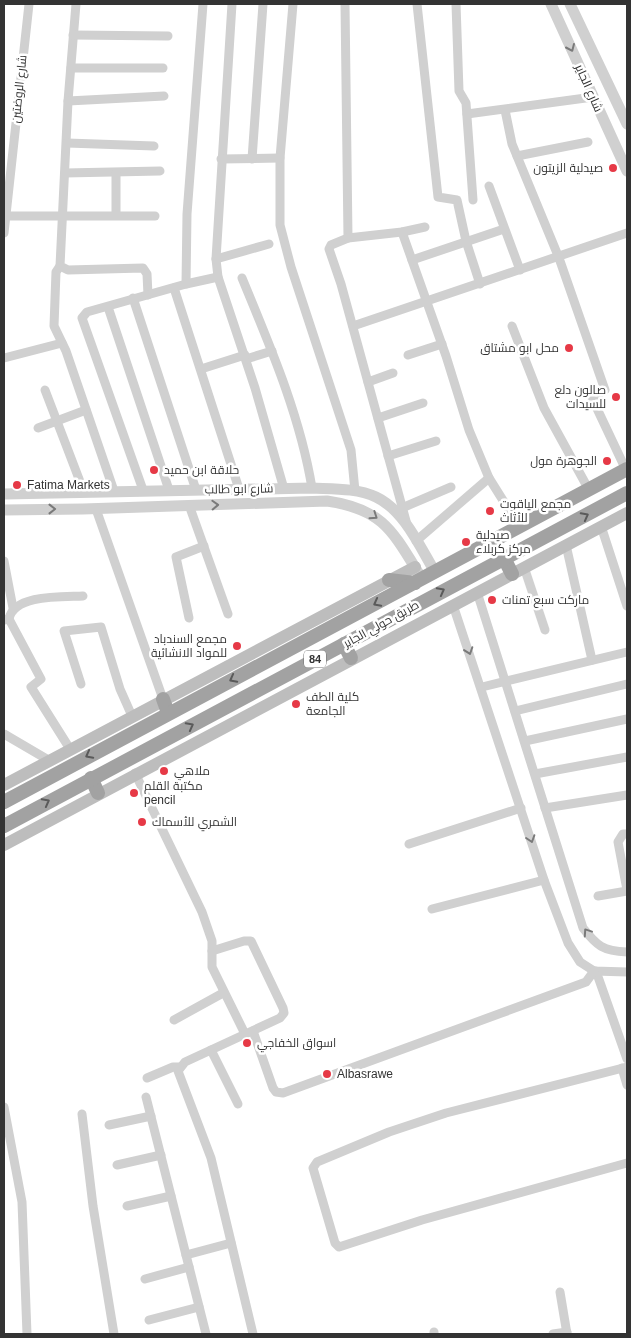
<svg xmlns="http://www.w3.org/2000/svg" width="631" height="1338" font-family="Helvetica,Cairo,sans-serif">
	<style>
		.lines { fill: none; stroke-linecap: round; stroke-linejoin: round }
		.minor { stroke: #d0d0d0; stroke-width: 9 }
		.tertiary { stroke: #d0d0d0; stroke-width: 11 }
		.secondary { stroke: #bdbdbd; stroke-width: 12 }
		.trunk { stroke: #a2a2a2; stroke-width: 14 }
		.oneway { stroke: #7a7a7a }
		.oneway2 { stroke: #5a5a5a }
		.poi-dot { fill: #e63946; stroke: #fff; stroke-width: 2 }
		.labels { text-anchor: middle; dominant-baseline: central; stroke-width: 5; stroke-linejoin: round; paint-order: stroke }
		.shield { fill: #fff; stroke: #707070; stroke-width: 1 }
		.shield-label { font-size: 11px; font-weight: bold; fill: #333 }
		.street-label { font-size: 12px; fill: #333; stroke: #fff }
		.poi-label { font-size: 12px; fill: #333; stroke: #fff; text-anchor: start }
	</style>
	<rect width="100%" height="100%" fill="#fff"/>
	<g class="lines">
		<!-- minor -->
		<g class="minor">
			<polyline points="76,4 68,101 60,266 68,270 143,268 147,274 148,295"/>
			<polyline points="232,4 216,259 218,277 255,388 284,489"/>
			<polyline points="293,4 280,158 280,225 291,267 351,450 355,491"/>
			<polyline points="345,4 348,238 331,245 329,249 341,284 406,521"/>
			<polyline points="417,4 438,197 457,200 466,241 480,284"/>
			<polyline points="456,4 459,91 466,103 473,200"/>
			<polyline points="73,35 168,36"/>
			<polyline points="71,68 163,68"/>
			<polyline points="68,101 164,96"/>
			<polyline points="505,110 512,144 559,258 605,390 592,398 626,470"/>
			<polyline points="467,114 593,97"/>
			<polyline points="67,143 154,146"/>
			<polyline points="517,156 588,142"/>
			<polyline points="221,159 280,158"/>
			<polyline points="252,159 263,4"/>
			<polyline points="65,173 160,171"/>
			<polyline points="116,174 116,215"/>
			<polyline points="489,186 520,270"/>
			<polyline points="4,216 155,216"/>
			<polyline points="402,232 446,356 469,430 489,478 519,526"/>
			<polyline points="4,233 29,4"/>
			<polyline points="348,238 402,232 425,227"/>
			<polyline points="216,259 269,244"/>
			<polyline points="412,260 504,229"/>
			<polyline points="60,266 56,272 54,326 66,351 114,491"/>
			<path d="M 242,278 C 270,346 300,415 312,488"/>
			<polyline points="186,284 218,277"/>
			<polyline points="174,288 239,489"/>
			<polyline points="133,298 196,490"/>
			<polyline points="108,307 169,490"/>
			<polyline points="353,326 627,233"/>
			<polyline points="512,326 544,408 589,490"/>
			<polyline points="408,355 442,344"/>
			<polyline points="4,358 62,343"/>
			<polyline points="246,359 272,351"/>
			<polyline points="201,369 245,355"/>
			<polyline points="368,382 393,373"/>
			<polyline points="45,390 84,492"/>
			<polyline points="378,418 423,403"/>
			<polyline points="38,428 86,410"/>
			<polyline points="388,456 436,441"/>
			<polyline points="143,490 82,318 87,312 186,284 187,214 203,4"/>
			<polyline points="189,505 228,614"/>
			<polyline points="402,508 451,487"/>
			<polyline points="96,509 163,699"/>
			<polyline points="601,526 627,606"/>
			<polyline points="416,541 489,478"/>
			<polyline points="566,545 592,660"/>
			<polyline points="4,561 13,608"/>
			<polyline points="524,567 545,630"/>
			<path d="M 477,592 L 583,928 C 597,946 603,951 627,952"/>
			<polyline points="453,605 544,880 568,943 580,962 594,971 627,972"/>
			<polyline points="189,618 176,557 204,546"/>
			<path d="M 9,619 C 14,594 63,597 83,596"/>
			<polyline points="4,620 9,619 41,679 31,687 70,749"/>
			<polyline points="81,684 64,631 101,627 120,689 132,716"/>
			<polyline points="482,687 627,652"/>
			<polyline points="515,711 627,684"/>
			<polyline points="4,734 50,761"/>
			<polyline points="525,741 627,719"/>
			<polyline points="135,773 202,912 212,941 212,967 245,1034"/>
			<polyline points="535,774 627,757"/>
			<polyline points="545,808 627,795"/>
			<polyline points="627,834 623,834 618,842 627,890"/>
			<polyline points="409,844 521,808"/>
			<polyline points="598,896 627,891"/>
			<polyline points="432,909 544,880"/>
			<polyline points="212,951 244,941 251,941 283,1008 284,1013 280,1018 185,1062 178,1071 211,1158 253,1334"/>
			<polyline points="596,971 627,1059"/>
			<polyline points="174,1020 223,993"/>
			<polyline points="253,1031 273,1088 276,1092 283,1093 586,982 594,971"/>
			<polyline points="211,1050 238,1104"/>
			<polyline points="627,1067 446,1113 389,1132 317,1162 313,1168 335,1243 339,1247 422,1220 627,1163"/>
			<polyline points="622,1068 627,1085"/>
			<polyline points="147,1078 173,1067 179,1067"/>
			<polyline points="146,1097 206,1334"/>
			<polyline points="4,1107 22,1202 27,1334"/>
			<polyline points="82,1114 93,1206 114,1334"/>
			<polyline points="109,1125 151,1116"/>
			<polyline points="117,1165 161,1155"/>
			<polyline points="127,1206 171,1196"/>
			<polyline points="186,1255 231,1243"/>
			<polyline points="145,1279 189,1267"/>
			<polyline points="560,1292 567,1334"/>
			<polyline points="149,1320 199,1307"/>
			<polyline points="434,1332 434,1334"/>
			<polyline points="553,1334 567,1332"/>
		</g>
		<!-- tertiary -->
		<g class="tertiary">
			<polyline points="551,4 627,171"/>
			<polyline points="570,4 627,124"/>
			<path d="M 4,494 L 312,488 C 333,489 357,488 376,497 C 404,510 420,547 435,572"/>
			<path d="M 4,510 L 83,509 L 327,501 C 382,509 392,530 419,574"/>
		</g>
		<!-- secondary -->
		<g class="secondary">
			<polyline points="4,785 415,567"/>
			<polyline points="4,845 627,513"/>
		</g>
		<!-- trunk -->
		<g class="trunk">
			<polyline points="504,558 512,574"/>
			<polyline points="389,580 415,583"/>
			<polyline points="344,644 351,658"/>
			<polyline points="163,699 168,713"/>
			<polyline points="91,778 98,793"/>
			<polyline points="4,802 627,469"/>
			<polyline points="4,826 627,493"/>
		</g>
	</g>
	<!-- one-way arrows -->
	<defs><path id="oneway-chevron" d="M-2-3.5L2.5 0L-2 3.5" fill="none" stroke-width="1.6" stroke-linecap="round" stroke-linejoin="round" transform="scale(1.25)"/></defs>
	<g class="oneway">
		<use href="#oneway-chevron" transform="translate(571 48) rotate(66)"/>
		<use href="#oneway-chevron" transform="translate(215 505) rotate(-2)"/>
		<use href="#oneway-chevron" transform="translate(52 509)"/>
		<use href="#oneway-chevron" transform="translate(374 516) rotate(34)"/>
		<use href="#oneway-chevron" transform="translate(469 651) rotate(71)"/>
		<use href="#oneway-chevron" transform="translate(531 839) rotate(72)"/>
		<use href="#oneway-chevron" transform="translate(587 932) rotate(-124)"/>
	</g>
	<g class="oneway2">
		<use href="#oneway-chevron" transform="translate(585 516) rotate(-28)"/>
		<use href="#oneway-chevron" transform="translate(441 591) rotate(-28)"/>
		<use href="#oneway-chevron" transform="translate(377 603) rotate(152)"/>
		<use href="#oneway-chevron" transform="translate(233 679) rotate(152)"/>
		<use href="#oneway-chevron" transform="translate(190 726) rotate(-28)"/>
		<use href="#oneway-chevron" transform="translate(89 755) rotate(152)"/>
		<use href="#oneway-chevron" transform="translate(46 802) rotate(-28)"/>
	</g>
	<!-- markers -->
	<g class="poi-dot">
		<circle cx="613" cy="168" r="5"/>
		<circle cx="569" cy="348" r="5"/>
		<circle cx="616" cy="397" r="5"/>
		<circle cx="607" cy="461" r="5"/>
		<circle cx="154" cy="470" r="5"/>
		<circle cx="17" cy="485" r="5"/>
		<circle cx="490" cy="511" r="5"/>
		<circle cx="466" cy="542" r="5"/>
		<circle cx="492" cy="600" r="5"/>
		<circle cx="237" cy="646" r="5"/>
		<circle cx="296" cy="704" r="5"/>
		<circle cx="164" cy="771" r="5"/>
		<circle cx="134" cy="793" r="5"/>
		<circle cx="142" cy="822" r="5"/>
		<circle cx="247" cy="1043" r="5"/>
		<circle cx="327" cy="1074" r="5"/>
	</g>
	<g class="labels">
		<!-- shield labels -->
		<rect class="shield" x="304" y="650.5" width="22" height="17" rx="4"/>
		<g class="shield-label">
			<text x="315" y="659">84</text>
		</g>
		<!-- street labels -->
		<g class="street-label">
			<text transform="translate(589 88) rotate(66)">شارع الجاير</text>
			<text transform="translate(19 89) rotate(-84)">شارع الروضتين</text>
			<text transform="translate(239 489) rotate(-1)">شارع ابو طالب</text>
			<text transform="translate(381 624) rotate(-29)">طريق حولي الجاير</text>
		</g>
		<!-- poi labels -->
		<g class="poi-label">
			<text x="603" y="168" text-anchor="end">صيدلية الزيتون</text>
			<text x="559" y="348" text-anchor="end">محل ابو مشتاق</text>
			<text x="606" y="390" text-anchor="end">صالون دلع<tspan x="606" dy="14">للسيدات</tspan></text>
			<text x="597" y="461" text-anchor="end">الجوهرة مول</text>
			<text x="164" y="470">حلاقة ابن حميد</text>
			<text x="27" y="485">Fatima Markets</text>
			<text x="500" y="504">مجمع الياقوت<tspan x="500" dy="14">للأثاث</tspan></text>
			<text x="476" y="535">صيدلية<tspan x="476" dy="14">مركز كربلاء</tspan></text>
			<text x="502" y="600">ماركت سبع تمنات</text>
			<text x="227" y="639" text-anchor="end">مجمع السندباد<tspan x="227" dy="14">للمواد الانشائية</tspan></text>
			<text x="306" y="697">كلية الطف<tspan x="306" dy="14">الجامعة</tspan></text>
			<text x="174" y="771">ملاهي</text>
			<text x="144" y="786">مكتبة القلم<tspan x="144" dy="14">pencil</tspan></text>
			<text x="152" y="822">الشمري للأسماك</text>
			<text x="257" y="1043">اسواق الخفاجي</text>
			<text x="337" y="1074">Albasrawe</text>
		</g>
	</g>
	<!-- border -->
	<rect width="631" height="1338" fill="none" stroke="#333333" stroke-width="10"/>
</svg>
